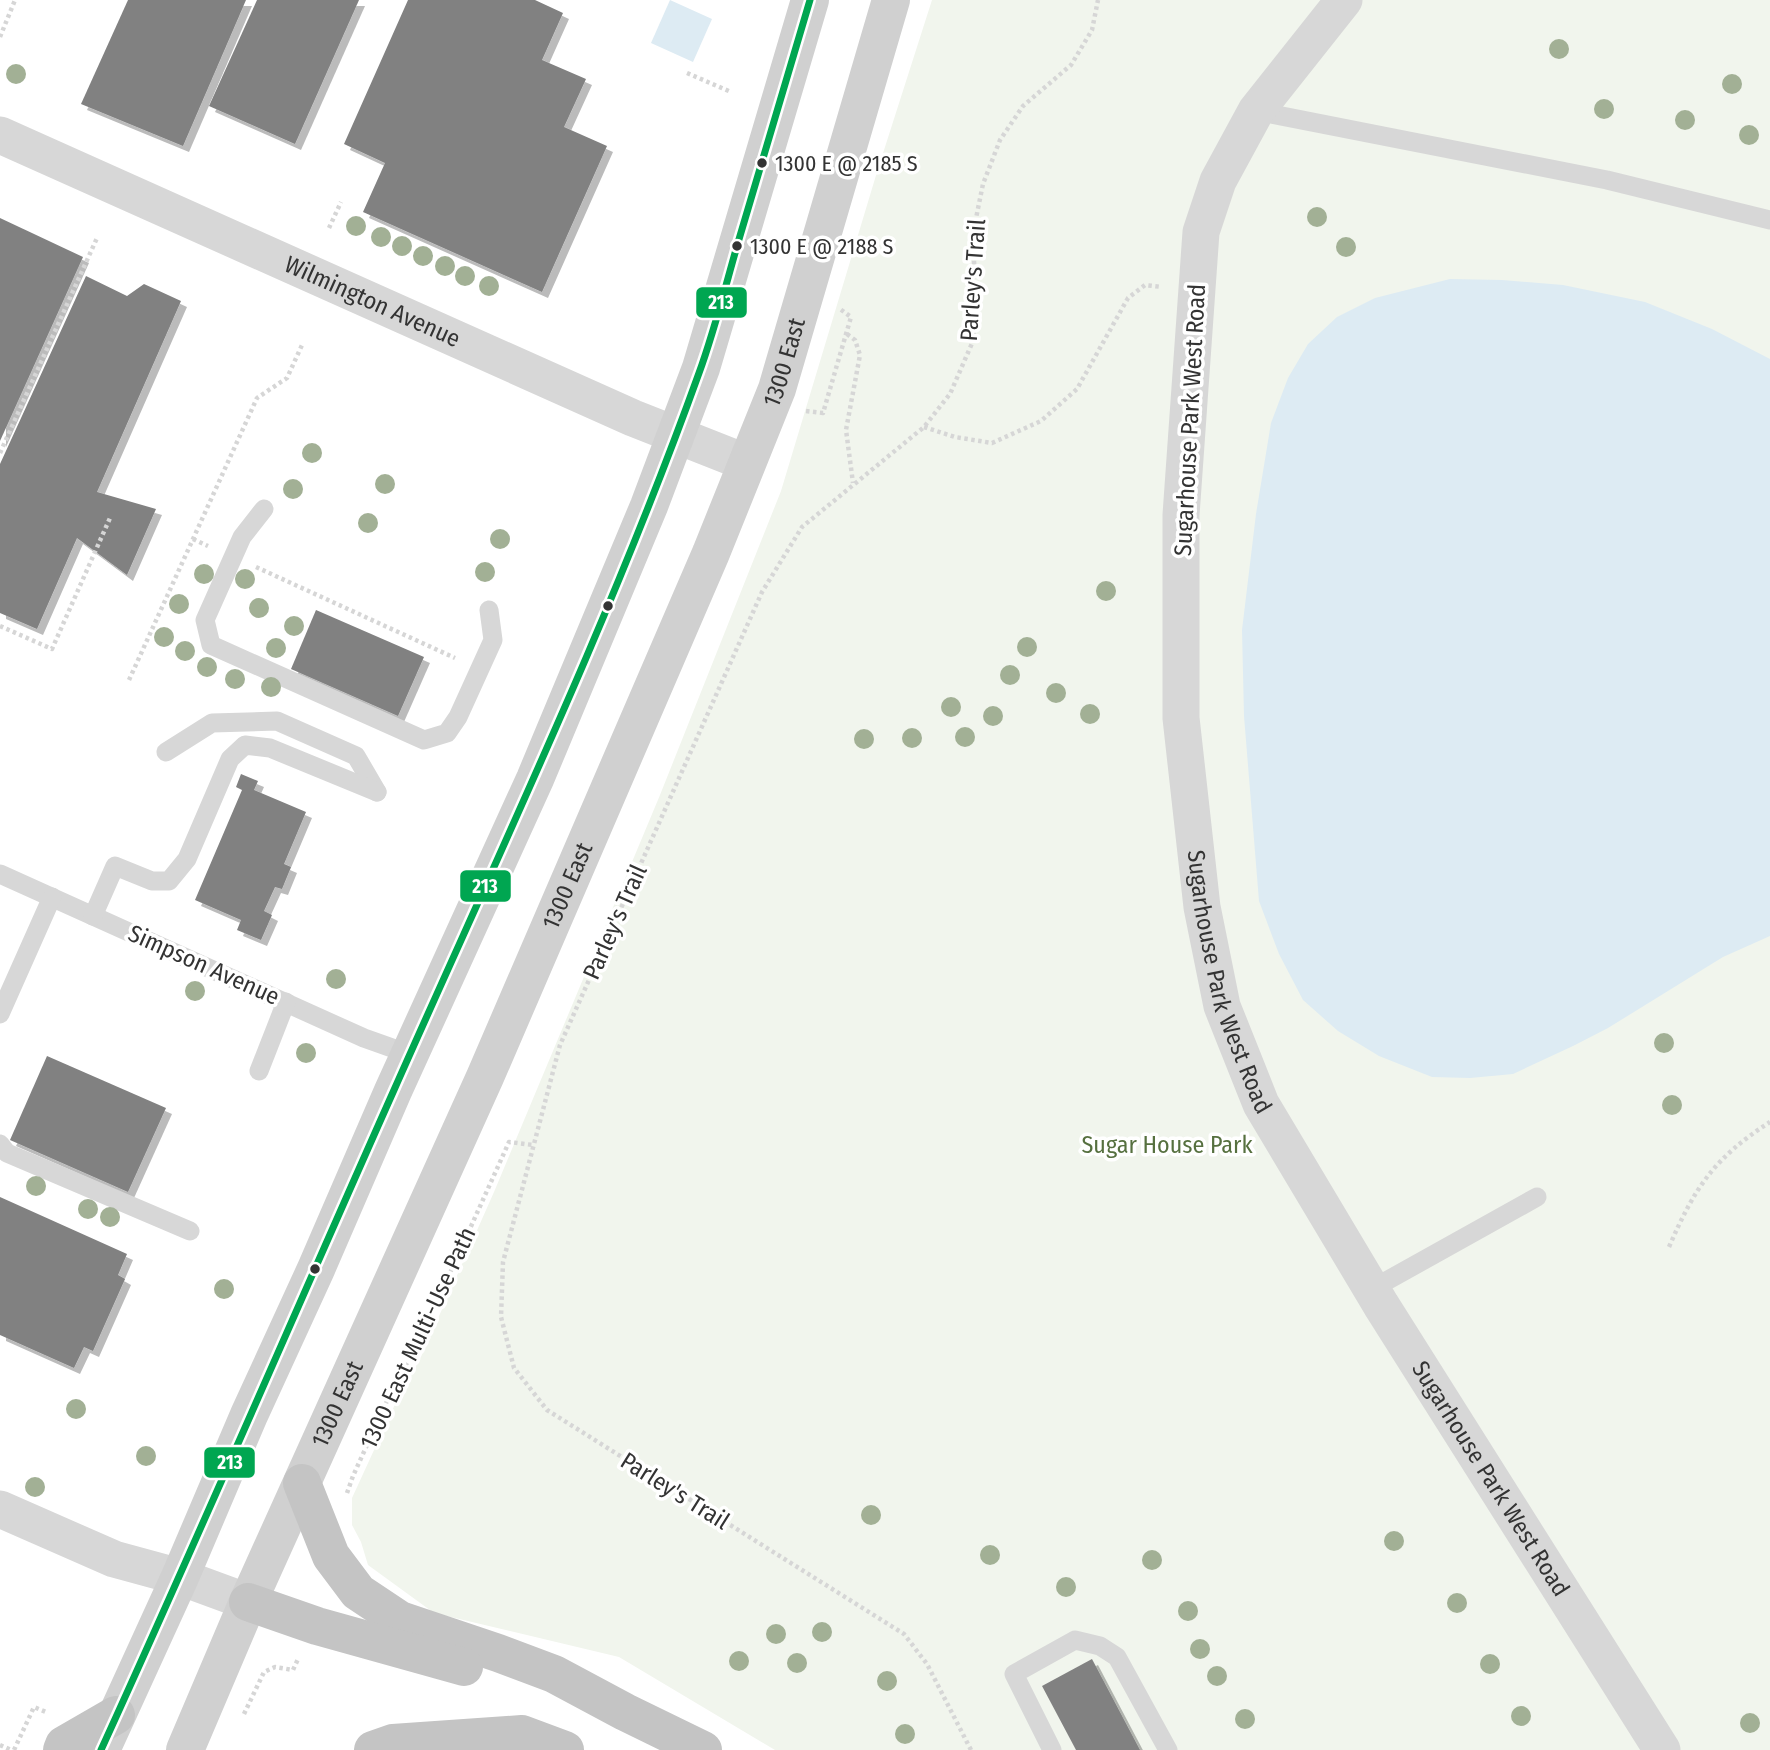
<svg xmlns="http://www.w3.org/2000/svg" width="1770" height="1750" font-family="'Fira Sans Condensed',sans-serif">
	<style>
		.green { fill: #f1f5ed }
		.water { fill: #ddebf3 }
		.building { fill: #818181; filter: url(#shadow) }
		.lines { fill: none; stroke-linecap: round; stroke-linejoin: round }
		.path { stroke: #d6d6d6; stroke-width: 4.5; stroke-dasharray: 3.5 3.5; stroke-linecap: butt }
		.lane { stroke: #d7d7d7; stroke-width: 19 }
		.street { stroke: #d7d7d7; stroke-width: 37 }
		.secondary { stroke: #d0d0d0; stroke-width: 38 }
		.highway { stroke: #c4c4c4; stroke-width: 38 }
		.bus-1-casing { stroke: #fff; stroke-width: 12 }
		.bus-1 { stroke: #00a651; stroke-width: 7 }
		.tree { fill: #a2b095 }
		.bus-dot { fill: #333; stroke: #fff; stroke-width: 2.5 }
		.labels { text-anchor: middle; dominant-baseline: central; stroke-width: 7; stroke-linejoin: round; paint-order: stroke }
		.bus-label { font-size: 22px; fill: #333; stroke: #fff; text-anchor: start }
		.street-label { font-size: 24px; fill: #333; stroke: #fff }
		.park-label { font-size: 24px; fill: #56703f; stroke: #fff }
		.line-badge { stroke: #fff; stroke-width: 2.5 }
		.badge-label { font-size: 19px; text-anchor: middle; font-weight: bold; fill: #fff }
	</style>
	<defs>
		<filter id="shadow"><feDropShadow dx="6" dy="6" stdDeviation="0" flood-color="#0004"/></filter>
	</defs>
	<rect width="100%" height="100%" fill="#fff"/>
	<!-- green -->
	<polygon class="green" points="932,0 1770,0 1770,1750 775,1750 619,1657 434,1613 368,1565 361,1542 352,1525 352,1498 397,1400 420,1359 494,1192 660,795 781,491 877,172"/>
	<!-- water -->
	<g class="water">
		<polygon points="670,0 712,19 693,62 651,43"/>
		<polygon points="1450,279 1502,280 1563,285 1645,302 1712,329 1770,359 1770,936 1723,957 1608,1028 1573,1046 1513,1074 1470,1078 1432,1077 1379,1056 1338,1031 1303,1000 1279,954 1259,901 1244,716 1242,630 1256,514 1271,423 1288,378 1308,344 1337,317 1375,298"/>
	</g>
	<!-- building -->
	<g class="building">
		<polygon points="128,0 246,0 183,146 81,104"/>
		<polygon points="257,0 359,0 295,144 209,106"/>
		<polygon points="408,0 535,0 563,13 542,60 586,79 564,127 607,146 542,292 363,212 385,163 344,144"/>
		<polygon points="0,218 83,257 0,441"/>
		<polygon points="86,276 127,296 144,284 181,301 97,492 156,509 127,575 77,538 37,629 0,613 0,464"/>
		<polygon points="316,610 424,657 398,716 291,669"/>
		<polygon points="241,774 258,781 254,790 306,812 284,864 291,867 282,889 275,887 264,911 272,915 261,940 237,930 241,920 195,900 242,790 236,787"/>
		<polygon points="47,1056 166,1108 128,1192 10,1140"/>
		<polygon points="0,1197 127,1254 118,1275 125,1279 93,1351 84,1347 74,1368 0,1335"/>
		<polygon points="1092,1659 1140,1750 1076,1750 1042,1686"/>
	</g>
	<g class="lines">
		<!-- path -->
		<g class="path">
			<polyline points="0,37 15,0"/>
			<polyline points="687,73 731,92"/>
			<polyline points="329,228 341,202"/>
			<polyline points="847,334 855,340 860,355 846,430 853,483"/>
			<polyline points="806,411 823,413 851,317 840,309"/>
			<polyline points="924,427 955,437 992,443 1041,421 1077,389 1128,298 1145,285 1162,287"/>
			<polyline points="0,453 97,238"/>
			<polyline points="193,539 208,546"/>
			<polyline points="256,567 455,658"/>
			<polyline points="0,626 52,649 110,518"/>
			<polyline points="129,680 257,398 287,378 302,345"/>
			<path d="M 1669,1247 C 1695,1187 1714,1158 1770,1122"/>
			<polyline points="347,1493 353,1476 392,1390 413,1355 509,1142 533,1145"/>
			<polyline points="244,1714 264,1672 275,1667 293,1670 298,1659"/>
			<polyline points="0,1745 11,1750"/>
			<polyline points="14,1750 34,1707 46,1712"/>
			<polyline points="971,1750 927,1664 904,1634 547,1410 514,1368 501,1317 503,1262 560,1045 762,592 802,527 924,427 950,394 973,341 975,288 973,233 983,184 1000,140 1023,106 1071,65 1092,30 1098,0"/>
		</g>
		<!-- lane -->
		<g class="lane">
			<polyline points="1256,111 1607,180 1770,220"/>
			<polyline points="264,509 242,537 205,620 211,645 424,740 447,733 458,717 493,640 489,610"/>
			<polyline points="166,752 212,723 277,721 356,756 377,792"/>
			<polyline points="0,874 364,1038 409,1054"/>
			<polyline points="93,916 115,866 152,881 169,881 187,859 230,759 245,745 270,748 377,792"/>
			<polyline points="0,1014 52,897"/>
			<polyline points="259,1071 286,1002"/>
			<polyline points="0,1144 7,1153 190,1231"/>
			<polyline points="1372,1289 1537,1197"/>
			<polyline points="1052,1750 1014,1674 1075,1640 1100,1646 1117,1657 1168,1750"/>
		</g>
		<!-- street -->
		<g class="street">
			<path id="s1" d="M 1344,0 L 1256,111 L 1218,181 L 1201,232 L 1181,515 L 1181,718 L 1202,907 L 1222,1006 L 1261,1104 L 1381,1305 L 1662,1750"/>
			<path id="s2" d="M 0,135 L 633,418 L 747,463"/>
			<polyline points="0,1509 114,1559 180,1577 248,1602"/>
		</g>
		<!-- secondary -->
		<g class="secondary">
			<polyline points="101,1750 180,1577 249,1415 316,1269 393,1091 535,779 649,506 701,368 810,0"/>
			<path id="s3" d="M 185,1750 L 248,1602 L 485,1077 L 711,553 L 777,389 L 891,0"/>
		</g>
		<!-- highway -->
		<g class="highway">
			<polyline points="302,1483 331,1556 358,1592 400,1620 498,1653 554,1674 625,1712 703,1750"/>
			<polyline points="248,1602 317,1626 464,1667"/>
			<polyline points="62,1750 64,1745 116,1715"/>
			<polyline points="373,1750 393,1743 522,1734 565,1750"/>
		</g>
		<!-- bus-1 casing -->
		<g class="bus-1-casing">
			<path id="bus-1" d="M 101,1750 C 201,1531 296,1310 394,1090 C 499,853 611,618 699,373 C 714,332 725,288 737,246 C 761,164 786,82 810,0"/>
		</g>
		<!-- bus-1 -->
		<use href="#bus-1" class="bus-1"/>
	</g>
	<!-- trees -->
	<g class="tree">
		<circle cx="1559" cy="49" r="10"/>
		<circle cx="16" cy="74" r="10"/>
		<circle cx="1732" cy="84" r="10"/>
		<circle cx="1604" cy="109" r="10"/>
		<circle cx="1685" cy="120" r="10"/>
		<circle cx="1749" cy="135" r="10"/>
		<circle cx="1317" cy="217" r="10"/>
		<circle cx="356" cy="226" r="10"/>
		<circle cx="381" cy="237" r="10"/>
		<circle cx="402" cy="246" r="10"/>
		<circle cx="1346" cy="247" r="10"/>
		<circle cx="423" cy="256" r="10"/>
		<circle cx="445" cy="266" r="10"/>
		<circle cx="465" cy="276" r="10"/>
		<circle cx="489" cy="286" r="10"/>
		<circle cx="312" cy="453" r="10"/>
		<circle cx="385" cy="484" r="10"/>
		<circle cx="293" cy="489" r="10"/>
		<circle cx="368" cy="523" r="10"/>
		<circle cx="500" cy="539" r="10"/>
		<circle cx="485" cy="572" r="10"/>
		<circle cx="204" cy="574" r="10"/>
		<circle cx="245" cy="579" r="10"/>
		<circle cx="1106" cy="591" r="10"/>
		<circle cx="179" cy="604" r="10"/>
		<circle cx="259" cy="608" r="10"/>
		<circle cx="294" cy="626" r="10"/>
		<circle cx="164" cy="637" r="10"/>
		<circle cx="1027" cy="647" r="10"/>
		<circle cx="276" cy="648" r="10"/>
		<circle cx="185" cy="651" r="10"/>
		<circle cx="207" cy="667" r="10"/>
		<circle cx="1010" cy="675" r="10"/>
		<circle cx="235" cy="679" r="10"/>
		<circle cx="271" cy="687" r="10"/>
		<circle cx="1056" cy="693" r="10"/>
		<circle cx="951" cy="707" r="10"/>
		<circle cx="1090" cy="714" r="10"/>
		<circle cx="993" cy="716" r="10"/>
		<circle cx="965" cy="737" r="10"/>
		<circle cx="912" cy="738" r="10"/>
		<circle cx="864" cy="739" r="10"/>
		<circle cx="336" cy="979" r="10"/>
		<circle cx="195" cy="991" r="10"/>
		<circle cx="1664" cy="1043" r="10"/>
		<circle cx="306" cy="1053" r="10"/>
		<circle cx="1672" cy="1105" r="10"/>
		<circle cx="36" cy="1186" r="10"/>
		<circle cx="88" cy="1209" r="10"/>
		<circle cx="110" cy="1217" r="10"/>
		<circle cx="224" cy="1289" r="10"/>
		<circle cx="76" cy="1409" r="10"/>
		<circle cx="146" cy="1456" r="10"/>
		<circle cx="35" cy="1487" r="10"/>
		<circle cx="871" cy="1515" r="10"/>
		<circle cx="1394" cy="1541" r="10"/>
		<circle cx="990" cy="1555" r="10"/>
		<circle cx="1152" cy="1560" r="10"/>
		<circle cx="1066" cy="1587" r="10"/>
		<circle cx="1457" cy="1603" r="10"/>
		<circle cx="1188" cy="1611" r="10"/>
		<circle cx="822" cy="1632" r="10"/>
		<circle cx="776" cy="1634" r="10"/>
		<circle cx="1200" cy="1649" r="10"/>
		<circle cx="739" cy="1661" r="10"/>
		<circle cx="797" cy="1663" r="10"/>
		<circle cx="1490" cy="1664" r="10"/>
		<circle cx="1217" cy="1676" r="10"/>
		<circle cx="887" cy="1681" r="10"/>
		<circle cx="1521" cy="1716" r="10"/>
		<circle cx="1245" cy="1719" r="10"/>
		<circle cx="1750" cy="1723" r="10"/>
		<circle cx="905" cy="1734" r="10"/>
	</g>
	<!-- markers -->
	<g class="bus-dot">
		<circle cx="762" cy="163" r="6"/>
		<circle cx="737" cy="246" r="6"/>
		<circle cx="608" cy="606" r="6"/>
		<circle cx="315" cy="1269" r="6"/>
	</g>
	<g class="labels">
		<!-- bus labels -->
		<g class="bus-label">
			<text x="775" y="163">1300 E @ 2185 S</text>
			<text x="750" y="246">1300 E @ 2188 S</text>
		</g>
		<!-- street labels -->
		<g class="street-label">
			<text transform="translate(973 280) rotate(-86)">Parley's Trail</text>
			<text stroke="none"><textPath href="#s2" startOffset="408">Wilmington Avenue</textPath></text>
			<text stroke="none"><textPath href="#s3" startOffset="1512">1300 East</textPath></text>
			<text transform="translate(1190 420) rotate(-87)">Sugarhouse Park West Road</text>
			<text stroke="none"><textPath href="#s3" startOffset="945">1300 East</textPath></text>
			<text transform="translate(615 922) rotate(-66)">Parley's Trail</text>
			<text transform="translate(204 965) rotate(24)">Simpson Avenue</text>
			<text stroke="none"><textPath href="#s1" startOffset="1031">Sugarhouse Park West Road</textPath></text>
			<text transform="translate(418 1338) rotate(-65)">1300 East Multi-Use Path</text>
			<text stroke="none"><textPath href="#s3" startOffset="378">1300 East</textPath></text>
			<text stroke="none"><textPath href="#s1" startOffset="1598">Sugarhouse Park West Road</textPath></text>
			<text transform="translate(675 1491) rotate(32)">Parley's Trail</text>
		</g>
		<!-- park labels -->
		<g class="park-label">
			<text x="1167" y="1145">Sugar House Park</text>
		</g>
	</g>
	<g class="line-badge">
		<rect x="695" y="286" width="53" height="33" rx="7" fill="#00a651"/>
		<rect x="459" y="869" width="53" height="34" rx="7" fill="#00a651"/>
		<rect x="203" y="1446" width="53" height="33" rx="7" fill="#00a651"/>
	</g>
	<g class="badge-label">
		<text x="721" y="309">213</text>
		<text x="485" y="893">213</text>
		<text x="230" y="1469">213</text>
	</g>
</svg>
